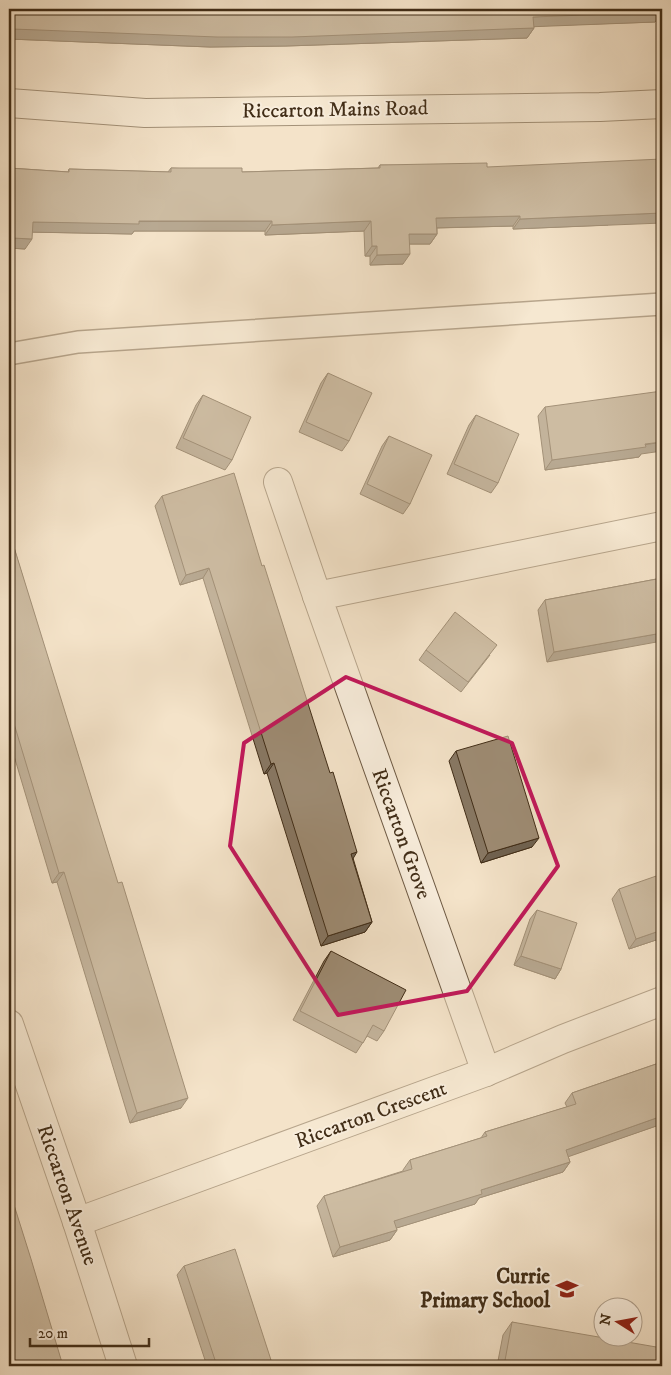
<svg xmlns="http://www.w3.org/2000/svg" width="671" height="1375" font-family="'IM FELL DW Pica',serif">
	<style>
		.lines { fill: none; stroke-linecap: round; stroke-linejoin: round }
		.lane-casing { stroke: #6e5a44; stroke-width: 24 }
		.street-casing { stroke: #6e5a44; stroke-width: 30 }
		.secondary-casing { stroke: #412d17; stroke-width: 30 }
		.lane { stroke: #f8eddc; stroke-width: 21 }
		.street { stroke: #f8eddc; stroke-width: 28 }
		.secondary { stroke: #f8eddc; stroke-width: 28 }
		.wall { fill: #887864; stroke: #412d17 }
		.shaded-wall { fill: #6f6251; stroke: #412d17 }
		.building { fill: #9e8c74; stroke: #412d17 }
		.marked { fill: none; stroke: #c2185b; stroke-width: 4; stroke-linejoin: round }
		.labels { text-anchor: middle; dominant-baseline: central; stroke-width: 4; stroke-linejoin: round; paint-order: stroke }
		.street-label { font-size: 21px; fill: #412d17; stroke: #f8eddc }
		.poi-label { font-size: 21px; font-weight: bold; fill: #412d17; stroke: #f8eddc; text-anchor: end }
	</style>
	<rect width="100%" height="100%" fill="#f4e3c9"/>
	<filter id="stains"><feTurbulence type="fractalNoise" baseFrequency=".004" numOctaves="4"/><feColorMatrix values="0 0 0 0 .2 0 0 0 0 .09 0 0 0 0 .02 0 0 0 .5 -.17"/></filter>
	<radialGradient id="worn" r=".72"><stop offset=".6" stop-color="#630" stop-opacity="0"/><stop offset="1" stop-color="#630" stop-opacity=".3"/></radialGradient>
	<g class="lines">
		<!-- lane casing -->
		<g class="lane-casing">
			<polyline id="lane" points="9,354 78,342 662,304"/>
		</g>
		<!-- street casing -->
		<g class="street-casing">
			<g id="street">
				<polyline points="278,482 317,596"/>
				<polyline points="9,1024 77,1222 123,1366"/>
				<polyline points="486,1072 317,596 662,526"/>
				<polyline points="77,1222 486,1072 563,1039 662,1001"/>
			</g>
		</g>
		<!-- secondary casing -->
		<g class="secondary-casing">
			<polyline id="secondary" points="9,103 145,113 600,107 662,104"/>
		</g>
		<!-- lane -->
		<use href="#lane" class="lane"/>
		<!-- street -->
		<use href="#street" class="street"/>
		<!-- secondary -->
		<use href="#secondary" class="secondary"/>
	</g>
	<!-- wall -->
	<g class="wall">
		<polygon points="9,9 662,9 662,18 658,18 655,22 533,26 534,28 527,38 286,46 210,47 9,39"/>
		<polygon points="380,165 487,167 608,225 513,229 513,226 437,228 437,234 430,244 409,244 403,264 370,265 370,256 365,256 364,231 265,235 265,231 134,231 132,234 32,232 25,249 9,248 9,168 68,172 69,169 168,172 171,168 242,172 378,168"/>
		<polygon points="328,373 349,441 342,451 299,432 321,383"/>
		<polygon points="203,395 232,460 225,470 176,448 196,405"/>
		<polygon points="545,407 641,454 639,457 545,470 538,416"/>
		<polygon points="476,415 498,483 491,493 447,474 469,425"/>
		<polygon points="389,436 410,504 403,514 360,494 382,446"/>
		<polygon points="162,496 262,566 353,858 372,922 365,932 321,946 267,773 264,774 203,578 180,585 155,506"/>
		<polygon points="9,531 181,1108 130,1123 57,882 52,883 9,739"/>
		<polygon points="662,578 547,662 538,610 545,600"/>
		<polygon points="426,650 490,655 461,692 419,660"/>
		<polygon points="456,751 532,847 481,863 449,761"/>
		<polygon points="619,889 662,938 629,949 612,899"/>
		<polygon points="537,910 561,969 555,979 514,965 530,919"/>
		<polygon points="331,951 384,1031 377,1041 367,1036 356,1053 293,1020 324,961"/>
		<polygon points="662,1062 662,1124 568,1156 570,1162 563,1172 479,1198 475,1204 396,1228 397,1230 390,1240 333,1257 317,1206 324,1196 403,1171 403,1170 410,1160 481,1138 485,1132 567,1107 565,1103 572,1093"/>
		<polygon points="184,1266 267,1366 207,1366 177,1275"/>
		<polygon points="512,1322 662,1366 497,1366 503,1335"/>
	</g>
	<!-- shaded-wall -->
	<g class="shaded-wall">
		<polygon points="662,9 662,18 658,18 655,22 526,27 533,17"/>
		<polygon points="534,28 527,38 286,46 210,47 9,39 9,35 13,29"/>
		<polygon points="662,213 662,223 513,229 520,219"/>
		<polygon points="520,216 513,226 429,228 436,218"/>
		<polygon points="272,221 265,231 134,231 132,234 26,232 33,222"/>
		<polygon points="371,221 364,231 265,235 272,225"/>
		<polygon points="409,234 437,234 430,244 402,244"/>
		<polygon points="12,238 32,239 25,249 9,248 9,242"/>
		<polygon points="372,246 377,246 370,256 365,256"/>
		<polygon points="410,254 403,264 370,265 377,255"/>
		<polygon points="662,442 662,451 641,454 639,457 545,470 552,460"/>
		<polygon points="209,568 203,578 180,585 186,575"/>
		<polygon points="662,633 662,641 547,662 554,652"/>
		<polygon points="274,763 267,773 264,774 271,764"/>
		<polygon points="539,838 532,847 481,863 488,853"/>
		<polygon points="357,852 351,862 351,854"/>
		<polygon points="64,872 57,882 52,883 59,873"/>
		<polygon points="372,922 365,932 321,946 328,936"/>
		<polygon points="662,930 662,938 629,949 636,939"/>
		<polygon points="521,956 561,969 555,979 514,965"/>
		<polygon points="188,1098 181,1108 130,1123 137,1113"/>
		<polygon points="662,1116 662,1124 559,1160 566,1150"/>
		<polygon points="570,1162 563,1172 479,1198 475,1204 387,1231 394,1221 481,1190"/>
		<polygon points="397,1230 390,1240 333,1257 340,1247"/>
		<polygon points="271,1360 267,1366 263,1366 265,1362"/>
	</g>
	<!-- building -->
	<g class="building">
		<polygon points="14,9 662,9 662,12 533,17 534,28 292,37 217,37 13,29"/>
		<polygon points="662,159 662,213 520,219 520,216 436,218 437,234 409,234 410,254 377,255 377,246 372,246 371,221 272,225 272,221 139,221 139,224 33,222 32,239 12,238 11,242 9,242 9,168 69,172 69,169 171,172 171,168 242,168 242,172 380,168 380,165 487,163 487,167"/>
		<polygon points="328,373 372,393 349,441 306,422"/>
		<polygon points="662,391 662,442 645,444 646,447 552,460 545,407"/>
		<polygon points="203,395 251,417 232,460 183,438"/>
		<polygon points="476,415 519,434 498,483 454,464"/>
		<polygon points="389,436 432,455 410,504 367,484"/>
		<polygon points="234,473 262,566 264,565 330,773 333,772 357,852 351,854 372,922 328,936 274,763 271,764 209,568 186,575 162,496"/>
		<polygon points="9,531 118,883 122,882 188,1098 137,1113 64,872 59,873 9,707"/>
		<polygon points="662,578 662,633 554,652 545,600"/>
		<polygon points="455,612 497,645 468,682 426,650"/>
		<polygon points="508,736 539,838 488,853 456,751"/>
		<polygon points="662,874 662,930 636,939 619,889"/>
		<polygon points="537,910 577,923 561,969 521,956"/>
		<polygon points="331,951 406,990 384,1031 373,1025 363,1043 300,1011"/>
		<polygon points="662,1062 662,1116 566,1150 570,1162 481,1190 482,1194 394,1221 397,1230 340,1247 324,1196 412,1169 410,1160 487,1136 485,1132 576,1104 572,1093"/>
		<polygon points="9,1189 31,1259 63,1366 9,1366"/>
		<polygon points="235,1249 271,1360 265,1362 266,1366 217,1366 184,1266"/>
		<polygon points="512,1322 662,1348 662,1366 504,1366"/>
	</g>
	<!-- marked area -->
	<path d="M0 0H671V1375H0ZM 346,677 L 512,743 L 558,866 L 467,991 L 338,1015 L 230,846 L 244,743 Z" fill="#f4e3c9" fill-opacity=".55" fill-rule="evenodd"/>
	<path class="marked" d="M 346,677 L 512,743 L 558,866 L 467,991 L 338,1015 L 230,846 L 244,743 Z"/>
	<!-- icons -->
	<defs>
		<g id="school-bare" transform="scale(1.725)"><path d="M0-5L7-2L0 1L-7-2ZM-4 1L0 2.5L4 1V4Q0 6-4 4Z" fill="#8f2418" stroke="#f8eddc" stroke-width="2.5" paint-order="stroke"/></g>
	</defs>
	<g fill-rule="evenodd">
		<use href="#school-bare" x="567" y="1289"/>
	</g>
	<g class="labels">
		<!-- street labels -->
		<g class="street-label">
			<text transform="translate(335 110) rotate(-1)">Riccarton Mains Road</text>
			<text transform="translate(401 834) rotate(70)">Riccarton Grove</text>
			<text transform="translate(371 1115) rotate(-20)">Riccarton Crescent</text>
			<text transform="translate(67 1195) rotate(71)">Riccarton Avenue</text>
		</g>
		<!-- poi labels -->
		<g class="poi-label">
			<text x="550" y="1277">Currie<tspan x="550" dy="24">Primary School</tspan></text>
		</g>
	</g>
	<!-- margin -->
	<rect width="671" height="1375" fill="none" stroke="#f4e3c9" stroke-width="30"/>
	<rect x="10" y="10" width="651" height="1355" fill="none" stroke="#412d17" stroke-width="2.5"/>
	<rect x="15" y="15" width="641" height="1345" fill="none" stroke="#412d17"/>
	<!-- north arrow -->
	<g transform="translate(618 1322) rotate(281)"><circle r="24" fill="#f8eddc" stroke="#afa08d"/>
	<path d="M0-4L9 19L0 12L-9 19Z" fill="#8f2418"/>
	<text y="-8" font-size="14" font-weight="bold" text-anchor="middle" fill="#412d17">N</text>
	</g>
	<!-- scale -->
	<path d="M30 1338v8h119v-8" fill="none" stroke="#412d17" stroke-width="2.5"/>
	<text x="38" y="1338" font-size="15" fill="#412d17" stroke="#f8eddc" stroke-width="4" paint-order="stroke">20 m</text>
	<rect width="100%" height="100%" filter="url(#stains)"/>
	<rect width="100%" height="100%" fill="url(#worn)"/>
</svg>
